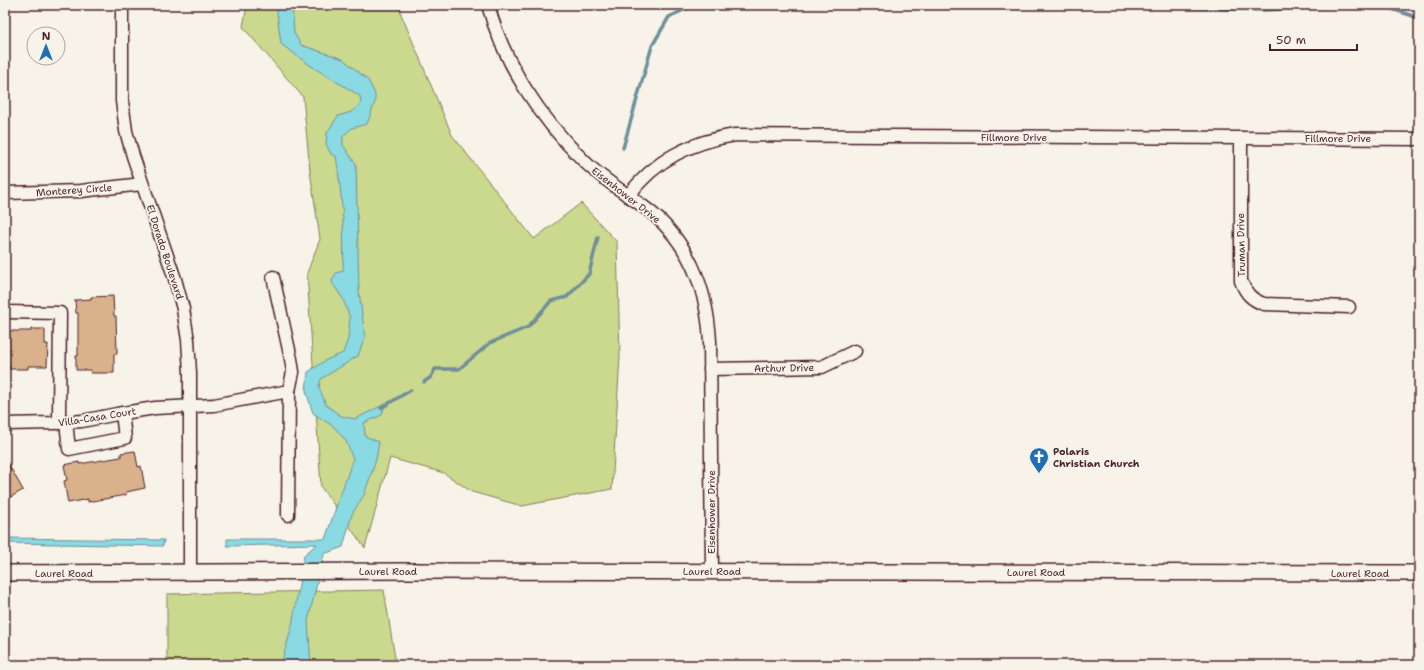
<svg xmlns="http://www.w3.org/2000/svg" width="1424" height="670" font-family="'Shantell Sans',sans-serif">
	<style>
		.green { fill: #cad98d; stroke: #8a7c5c }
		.water { fill: #89dae3; stroke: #708f99 }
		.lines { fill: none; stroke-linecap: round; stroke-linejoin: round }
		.stream { stroke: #708f99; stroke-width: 3.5 }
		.building { fill: #d9b18a; stroke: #4a1f2b }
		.minor-casing { stroke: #4a1f2b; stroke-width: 15 }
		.tertiary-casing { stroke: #4a1f2b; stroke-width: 18 }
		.minor { stroke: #f7f3e8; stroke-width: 12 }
		.tertiary { stroke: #f7f3e8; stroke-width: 15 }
		.labels { text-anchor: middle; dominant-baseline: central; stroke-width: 3.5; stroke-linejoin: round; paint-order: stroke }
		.street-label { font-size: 10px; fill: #4a1f2b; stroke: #f7f3e8 }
		.poi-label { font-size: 10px; font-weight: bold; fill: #4a1f2b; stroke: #f7f3e8; text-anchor: start }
	</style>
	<rect width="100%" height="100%" fill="#f7f3e8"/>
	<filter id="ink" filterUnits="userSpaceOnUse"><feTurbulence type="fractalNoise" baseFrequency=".025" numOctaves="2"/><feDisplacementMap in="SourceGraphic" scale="8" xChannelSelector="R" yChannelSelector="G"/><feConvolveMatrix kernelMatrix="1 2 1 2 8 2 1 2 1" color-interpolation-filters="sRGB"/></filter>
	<g filter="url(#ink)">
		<!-- green -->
		<g class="green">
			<polygon points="247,5 400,5 401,14 452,135 534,239 581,203 617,242 620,357 612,489 522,506 472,492 444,473 390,458 365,548 321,487 307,273 320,239 310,171 303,97 243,27"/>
			<polygon points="384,590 396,665 167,665 167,594"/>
		</g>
		<!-- water -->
		<g class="water">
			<path d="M 276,5 L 292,5 L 294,33 L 301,45 L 343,59 L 368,80 L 375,94 L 375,102 L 367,124 L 352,128 L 343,136 L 343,145 L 356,164 L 359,291 L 365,337 L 358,356 L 321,379 L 319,387 L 326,405 L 341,416 L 355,419 L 385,404 L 382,415 L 364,423 L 365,436 L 379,442 L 376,460 L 364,495 L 352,514 L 343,547 L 324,554 L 308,621 L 311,665 L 283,665 L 282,661 L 292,626 L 304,555 L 317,544 L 227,546 L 227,539 L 325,539 L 353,459 L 346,441 L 334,427 L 313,413 L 306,391 L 308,372 L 326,360 L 343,353 L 348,339 L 350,318 L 343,299 L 333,284 L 332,281 L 336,273 L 343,271 C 345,233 342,194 336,156 L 331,154 L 326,144 L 327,133 L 338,116 L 351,112 L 361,104 L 360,96 L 311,66 L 281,44 Z"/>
			<polygon points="5,538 164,540 163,546 5,543"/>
		</g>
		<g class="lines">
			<!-- stream -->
			<g class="stream">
				<polyline points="754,5 760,7 853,5"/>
				<polyline points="1004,5 1025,6 1040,5"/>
				<polyline points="1126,5 1263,10 1351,5"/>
				<polyline points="1380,5 1419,18"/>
				<polyline points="623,148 652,46 669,17 694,5"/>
				<polyline points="424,382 431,377 435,369 459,369 490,343 528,327 551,301 567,297 589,274 598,237"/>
				<polyline points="381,408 411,390"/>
			</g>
		</g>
		<!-- building -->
		<g class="building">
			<polygon points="113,296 114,316 116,316 117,354 114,354 114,373 91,373 91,370 76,370 76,356 78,356 78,313 76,313 75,300 91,299 91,297"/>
			<polygon points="31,329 45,329 45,344 48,344 47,366 28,366 28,369 9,369 9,366 5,366 5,331 31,331"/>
			<polygon points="135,451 138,467 141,466 145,488 126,492 126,495 88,502 88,499 68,503 64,481 67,480 64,465 79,462 79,464 121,457 121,453"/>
			<polygon points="5,458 23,490 5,500"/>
		</g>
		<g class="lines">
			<!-- minor casing -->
			<g class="minor-casing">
				<g id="minor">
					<polyline points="122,5 122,101 126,131 133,156 175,279 183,309 188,340 190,373 190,573"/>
					<path d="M 488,5 C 504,64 540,118 584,161 C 602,179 624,192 644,207 C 688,239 707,288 710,341 L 712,571"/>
					<path d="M 1241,138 L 1241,281 C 1246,294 1252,300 1264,304 L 1349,307"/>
					<polyline points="5,193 81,191 142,184"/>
					<path d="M 628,196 C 656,159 691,142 735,135 L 1419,139"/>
					<polyline points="273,277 291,359 293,372 289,391"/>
					<polyline points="5,312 60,313 59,416 60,423"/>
					<polyline points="710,369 822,367 855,351"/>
					<polyline points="66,422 69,449 125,438 122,413"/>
					<polyline points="5,424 55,423 82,421 117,414 155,408 214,405 289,391 288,515"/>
				</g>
			</g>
			<!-- tertiary casing -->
			<g class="tertiary-casing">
				<polyline id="tertiary" points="5,573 407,571 1419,573"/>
			</g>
			<!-- minor -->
			<use href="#minor" class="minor"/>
			<!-- tertiary -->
			<use href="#tertiary" class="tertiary"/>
		</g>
	</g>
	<!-- icons -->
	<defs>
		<g id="church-pin" transform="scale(1)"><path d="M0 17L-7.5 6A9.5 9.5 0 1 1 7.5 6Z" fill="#1f6fb2" stroke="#f7f3e8"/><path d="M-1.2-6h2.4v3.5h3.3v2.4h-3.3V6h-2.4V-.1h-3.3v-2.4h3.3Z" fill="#fff"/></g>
	</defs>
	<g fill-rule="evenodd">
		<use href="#church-pin" x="1039" y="457"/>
	</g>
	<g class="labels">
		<!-- street labels -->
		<g class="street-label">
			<text x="1014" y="137">Fillmore Drive</text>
			<text x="1338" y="138">Fillmore Drive</text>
			<text transform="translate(74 190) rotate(-4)">Monterey Circle</text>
			<text transform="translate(626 195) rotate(38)">Eisenhower Drive</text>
			<text transform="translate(1241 245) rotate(-91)">Truman Drive</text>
			<text transform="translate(165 252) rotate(72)">El Dorado Boulevard</text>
			<text transform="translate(784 368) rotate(-1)">Arthur Drive</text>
			<text transform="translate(97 417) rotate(-9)">Villa-Casa Court</text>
			<text transform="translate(711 512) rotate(-90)">Eisenhower Drive</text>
			<text x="388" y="571">Laurel Road</text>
			<text x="712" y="571">Laurel Road</text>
			<text x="1036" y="572">Laurel Road</text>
			<text x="64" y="573">Laurel Road</text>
			<text x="1360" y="573">Laurel Road</text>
		</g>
		<!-- poi labels -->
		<g class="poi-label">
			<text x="1053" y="451">Polaris<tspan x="1053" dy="12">Christian Church</tspan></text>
		</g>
	</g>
	<!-- margin -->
	<rect width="1424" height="670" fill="none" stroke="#f7f3e8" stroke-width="20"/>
	<rect x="10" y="10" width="1404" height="650" fill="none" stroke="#4a1f2b" stroke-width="1.5" filter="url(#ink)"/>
	<!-- north arrow -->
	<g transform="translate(46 46)"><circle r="19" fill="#f7f3e8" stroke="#b29e9c"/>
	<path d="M0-3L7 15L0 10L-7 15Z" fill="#1f6fb2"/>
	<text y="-6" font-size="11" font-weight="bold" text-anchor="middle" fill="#4a1f2b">N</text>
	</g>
	<!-- scale -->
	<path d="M1270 44v6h87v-6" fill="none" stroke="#4a1f2b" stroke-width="2"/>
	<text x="1276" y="44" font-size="12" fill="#4a1f2b" stroke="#f7f3e8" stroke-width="3" paint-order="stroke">50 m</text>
</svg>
